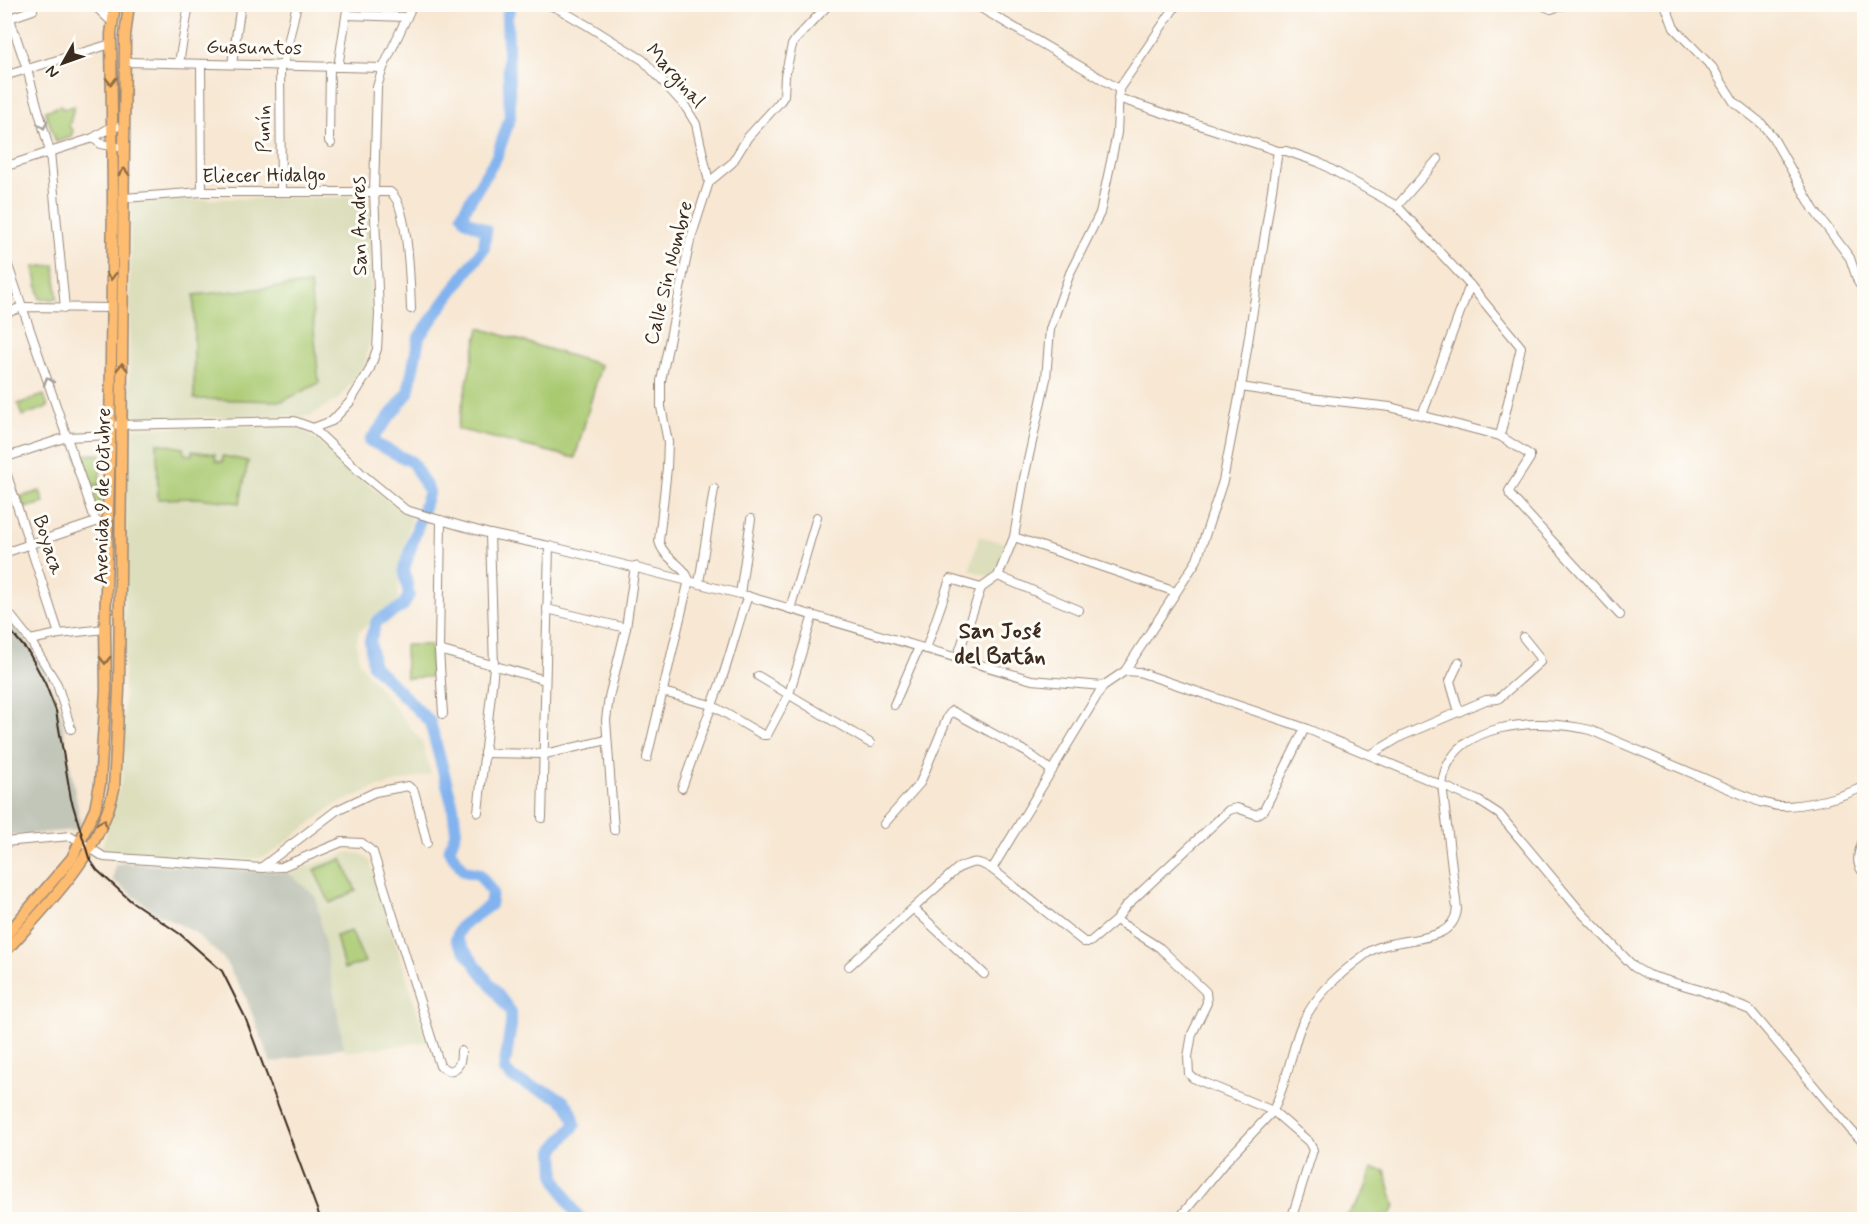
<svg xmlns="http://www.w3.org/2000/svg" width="1869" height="1224" font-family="Mynerve,sans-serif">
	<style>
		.built { fill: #dcdebc }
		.industrial { fill: #c2c6b9 }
		.green { fill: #aaca72; stroke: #727a48; stroke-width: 1.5 }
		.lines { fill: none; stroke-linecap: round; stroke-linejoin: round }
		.river { stroke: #82b3ee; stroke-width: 12 }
		.minor-casing { stroke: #998878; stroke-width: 10 }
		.major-casing { stroke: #998878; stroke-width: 13 }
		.minor { stroke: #fff; stroke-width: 8 }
		.major { stroke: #fdbc70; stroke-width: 10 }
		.rail { stroke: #3b2a1e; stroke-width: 2 }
		.oneway { stroke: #926c43 }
		.oneway2 { stroke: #a79f9a }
		.labels { text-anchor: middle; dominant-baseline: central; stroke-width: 6; stroke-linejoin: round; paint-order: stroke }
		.street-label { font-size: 20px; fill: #3b2a1e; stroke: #fdfcf7 }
		.quarter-label { font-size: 22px; font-weight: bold; fill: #3b2a1e; stroke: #fdfcf7 }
	</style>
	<rect width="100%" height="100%" fill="#fdfcf7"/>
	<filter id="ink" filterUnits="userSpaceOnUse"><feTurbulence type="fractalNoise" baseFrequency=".0167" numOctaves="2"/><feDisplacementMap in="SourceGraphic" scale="12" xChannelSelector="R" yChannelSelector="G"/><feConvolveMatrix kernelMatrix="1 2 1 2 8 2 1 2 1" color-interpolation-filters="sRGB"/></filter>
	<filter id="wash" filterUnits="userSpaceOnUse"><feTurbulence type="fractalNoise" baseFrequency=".008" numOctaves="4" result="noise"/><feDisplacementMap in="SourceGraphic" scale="24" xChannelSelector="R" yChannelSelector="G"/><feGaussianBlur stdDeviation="1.35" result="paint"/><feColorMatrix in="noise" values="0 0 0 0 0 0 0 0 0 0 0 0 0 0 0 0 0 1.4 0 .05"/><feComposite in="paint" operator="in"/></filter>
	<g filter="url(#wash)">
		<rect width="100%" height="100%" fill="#f7e7d3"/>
		<!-- built -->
		<g class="built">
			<polygon points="369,196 372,331 364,368 338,399 310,416 129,419 131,201"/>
			<polygon points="291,425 308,433 360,478 411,518 399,568 398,604 359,631 356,643 360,664 422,742 431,774 374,788 333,806 273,852 261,858 234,860 106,853 101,849 109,827 123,775 127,428"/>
			<polygon points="979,536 1008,544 992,577 970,570"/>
			<polygon points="350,852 362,854 370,861 427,1042 345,1052 316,897 289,873"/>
		</g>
		<!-- industrial -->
		<g class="industrial">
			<polygon points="4,615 28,643 46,675 60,708 81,826 76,830 5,836"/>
			<polygon points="124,863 289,873 316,897 344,1047 271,1063 244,993 223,958 194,932 153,911 113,880 115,865"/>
		</g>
		<!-- green -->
		<g class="green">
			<polygon points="61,106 63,109 74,106 69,127 73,130 71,137 56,142 45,111"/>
			<polygon points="55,265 57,299 40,299 34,267"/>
			<polygon points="310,284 319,383 283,401 194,399 194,295"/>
			<polygon points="479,328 601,365 575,458 457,429"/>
			<polygon points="44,395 48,407 22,416 18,404"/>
			<polygon points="157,443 183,448 184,454 192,455 192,451 215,454 216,461 223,462 223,456 248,461 240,503 198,498 158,499"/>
			<polygon points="101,454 100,484 87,485 76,455"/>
			<polygon points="100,485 101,512 96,513 87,486"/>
			<polygon points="40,491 44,503 25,508 20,497"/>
			<polygon points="405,645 431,645 430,677 406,678"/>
			<polygon points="342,859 356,891 330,903 314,870"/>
			<polygon points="351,931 365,962 344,969 336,936"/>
			<path d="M 1372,1168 L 1385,1171 L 1395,1207 L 1387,1219 L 1345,1219 L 1346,1216 C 1361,1202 1367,1188 1372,1168 Z"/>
		</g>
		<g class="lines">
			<!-- river -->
			<path class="river" d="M 511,4 L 507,17 L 510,118 L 496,158 L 462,214 L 467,221 L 486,230 L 484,248 L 419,337 L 408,393 L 370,441 L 412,462 L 429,491 L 404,569 L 409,595 L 403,606 L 377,621 L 370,640 L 373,665 L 430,722 L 453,807 L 456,831 L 449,850 L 464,871 L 479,874 L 492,892 L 490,905 L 461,926 L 456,939 L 511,1012 L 511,1025 L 504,1070 C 508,1073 511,1077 515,1079 C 539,1094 571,1090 575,1125 L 554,1149 L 555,1177 L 573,1210 L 582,1220"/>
		</g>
	</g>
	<g filter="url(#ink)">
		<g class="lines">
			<!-- minor casing -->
			<g class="minor-casing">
				<g id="minor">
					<polyline points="5,4 27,69 50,152 65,308"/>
					<polyline points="93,4 112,22"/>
					<polyline points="546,4 557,8 590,27 643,60 685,106 696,124 709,182"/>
					<polyline points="974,4 1119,89"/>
					<polyline points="1539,4 1551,9 1568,4"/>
					<polyline points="1665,4 1674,28 1712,67 1734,102 1761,123 1772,136 1814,210 1850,258 1858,282 1864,291"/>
					<polyline points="347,15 407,17"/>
					<polyline points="4,20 33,10"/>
					<polyline points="125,62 383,68"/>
					<polyline points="179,63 189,4"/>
					<polyline points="201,64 202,192"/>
					<polyline points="232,64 241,4"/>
					<polyline points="280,65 281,192"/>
					<polyline points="283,65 297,4"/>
					<polyline points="330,66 329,141 331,143"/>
					<polyline points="338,67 348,4"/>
					<polyline points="4,76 111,44"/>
					<polyline points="1118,98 1278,151 1286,151 1318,162 1397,206 1470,285 1521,347 1500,436"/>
					<polyline points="93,138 101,144 117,147"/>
					<polyline points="4,167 93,138 111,127 116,127"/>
					<path d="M 124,198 L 202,192 L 390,192 C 409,204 410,286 411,309"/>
					<polyline points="1397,206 1438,159"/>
					<polyline points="4,254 96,522"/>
					<polyline points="4,314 22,307 111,308"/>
					<polyline points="1241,387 1310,398 1390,407 1500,436 1530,455 1530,458 1509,491 1510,495 1620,615"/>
					<polyline points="1422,415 1470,285"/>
					<polyline points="118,425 294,421 313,428 361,473 406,510 426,516 490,534 549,546 740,594 1032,680 1103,686 1125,671 1139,672 1305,728 1479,801 1499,814 1581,912 1634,967 1648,975 1700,990 1750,1010 1851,1130 1864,1143"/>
					<polyline points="313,428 332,421 350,402 369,371 377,349 379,314 374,191 377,87 383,68 413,4"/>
					<polyline points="4,458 67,437 110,435"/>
					<polyline points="4,466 59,634"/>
					<polyline points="441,520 439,650 443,714"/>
					<polyline points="1014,537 1176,592"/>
					<polyline points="4,553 96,522 100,522"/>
					<polyline points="998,576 1079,610"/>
					<polyline points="699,583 714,489"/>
					<polyline points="740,594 751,519"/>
					<polyline points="4,607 30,640 57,684 71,729"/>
					<polyline points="547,609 626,628"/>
					<polyline points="790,609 817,517"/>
					<polyline points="30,640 59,634 105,629"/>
					<polyline points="926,649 950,579 981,588"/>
					<polyline points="439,650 545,680"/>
					<polyline points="957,658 981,588 998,576 1014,537 1024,478 1046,379 1050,329 1070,273 1100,213 1117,133 1119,89 1177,4"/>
					<polyline points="1125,671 1197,560 1223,481 1241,387 1278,151"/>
					<polyline points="758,676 870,743"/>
					<polyline points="663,692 711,705 763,735 767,735 789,694 813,615"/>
					<polyline points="894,705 919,647"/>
					<polyline points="1459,712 1450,681 1459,662"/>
					<polyline points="484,753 545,754 607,740"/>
					<polyline points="1370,755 1402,736 1486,700 1498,699 1540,662 1539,657 1523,637"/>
					<path d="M 647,758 L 689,580 C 684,564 663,559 659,541 L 667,468 L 668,442 L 661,407 L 661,381 L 690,241 L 709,182 L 732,163 L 748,137 L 779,103 L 784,96 L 785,76 L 792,45 L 796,39 L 829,4"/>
					<path d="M 682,788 C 694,753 707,718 720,684 C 731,655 737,625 748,596"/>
					<polyline points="478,812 494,667 490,534"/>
					<polyline points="542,818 549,546"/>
					<polyline points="884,824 920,783 948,716 952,711 1028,753 1052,771"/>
					<polyline points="614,830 606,720 609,697 626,628 635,566"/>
					<path d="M 1864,837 C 1860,850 1853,862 1864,873"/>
					<path d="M 4,842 L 71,836 L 104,857 L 262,868 L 281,867 L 342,842 L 362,843 L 373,852 L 440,1066 L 449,1071 C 460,1069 461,1061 461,1051"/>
					<polyline points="262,867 337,810 375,792 408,786 414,791 416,798 427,843"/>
					<polyline points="992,869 1103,686"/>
					<polyline points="914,909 984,974"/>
					<path d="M 849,966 L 958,868 C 975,861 976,860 992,869 L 1084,942 L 1090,942 L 1116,920"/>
					<polyline points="1190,1220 1181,1216 1225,1162 1273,1111 1193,1078 1189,1074 1188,1057 1192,1034 1207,1003 1206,992 1160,948 1116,920 1126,906 1229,810 1237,808 1257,815 1264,810 1305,728"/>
					<path d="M 1291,1220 L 1313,1150 L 1309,1142 L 1273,1111 C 1281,1093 1287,1075 1292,1055 C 1295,1045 1297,1034 1302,1024 C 1316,994 1340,973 1366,954 C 1393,933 1453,949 1457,909 L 1442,785 C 1449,719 1541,718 1590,730 L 1760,802 C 1767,803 1773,806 1779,806 C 1802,807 1845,797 1864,786"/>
				</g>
			</g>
			<!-- major casing -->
			<g class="major-casing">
				<g id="major">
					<polyline points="4,938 72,858 95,809 100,784 106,690 105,629 110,435 113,198 111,34 115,4"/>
					<path d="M 4,953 C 47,904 99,856 114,789 L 119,690 L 125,36 L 129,4"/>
				</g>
			</g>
			<!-- minor -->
			<use href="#minor" class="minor"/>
			<!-- major -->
			<use href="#major" class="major"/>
			<!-- rail -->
			<polyline class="rail" points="4,623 29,653 45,683 56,711 71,799 89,858 97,870 131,901 180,934 222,971 245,1017 321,1220"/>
		</g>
		<!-- one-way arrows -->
		<defs><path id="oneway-chevron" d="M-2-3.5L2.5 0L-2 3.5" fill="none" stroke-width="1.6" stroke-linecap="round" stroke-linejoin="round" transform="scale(1.5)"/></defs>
		<g class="oneway">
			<use href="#oneway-chevron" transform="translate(111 81) rotate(90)"/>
			<use href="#oneway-chevron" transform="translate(124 172) rotate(-90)"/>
			<use href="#oneway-chevron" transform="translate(111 276) rotate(91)"/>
			<use href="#oneway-chevron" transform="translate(122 367) rotate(-90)"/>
			<use href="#oneway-chevron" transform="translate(105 660) rotate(89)"/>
			<use href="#oneway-chevron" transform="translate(103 823) rotate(-67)"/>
		</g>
		<g class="oneway2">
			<use href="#oneway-chevron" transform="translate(43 125) rotate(75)"/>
			<use href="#oneway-chevron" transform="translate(48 381) rotate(-109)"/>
		</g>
	</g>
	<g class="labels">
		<!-- street labels -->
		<g class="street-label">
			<text transform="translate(254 48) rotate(1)">Guasuntos</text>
			<text transform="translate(675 76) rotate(48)">Marginal</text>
			<text transform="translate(264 129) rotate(-90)">Punín</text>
			<text transform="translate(264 176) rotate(-1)">Eliecer Hidalgo</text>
			<text transform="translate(360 226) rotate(-91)">San Andres</text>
			<text transform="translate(669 273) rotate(-76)">Calle Sin Nombre</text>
			<text transform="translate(103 496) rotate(-89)">Avenida 9 de Octubre</text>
			<text transform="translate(48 545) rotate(72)">Boyaca</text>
		</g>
		<!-- quarter labels -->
		<g class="quarter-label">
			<text x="1000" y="632">San José<tspan x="1000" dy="25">del Batán</tspan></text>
		</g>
	</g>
	<!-- margin -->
	<rect width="1869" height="1224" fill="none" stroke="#fdfcf7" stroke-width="24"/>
	<!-- north arrow -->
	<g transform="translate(63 63) rotate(230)" stroke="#fdfcf7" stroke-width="4.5" paint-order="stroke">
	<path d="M0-4.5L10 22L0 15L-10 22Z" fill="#3b2a1e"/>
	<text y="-9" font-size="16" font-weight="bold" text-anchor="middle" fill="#3b2a1e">N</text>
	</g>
</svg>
